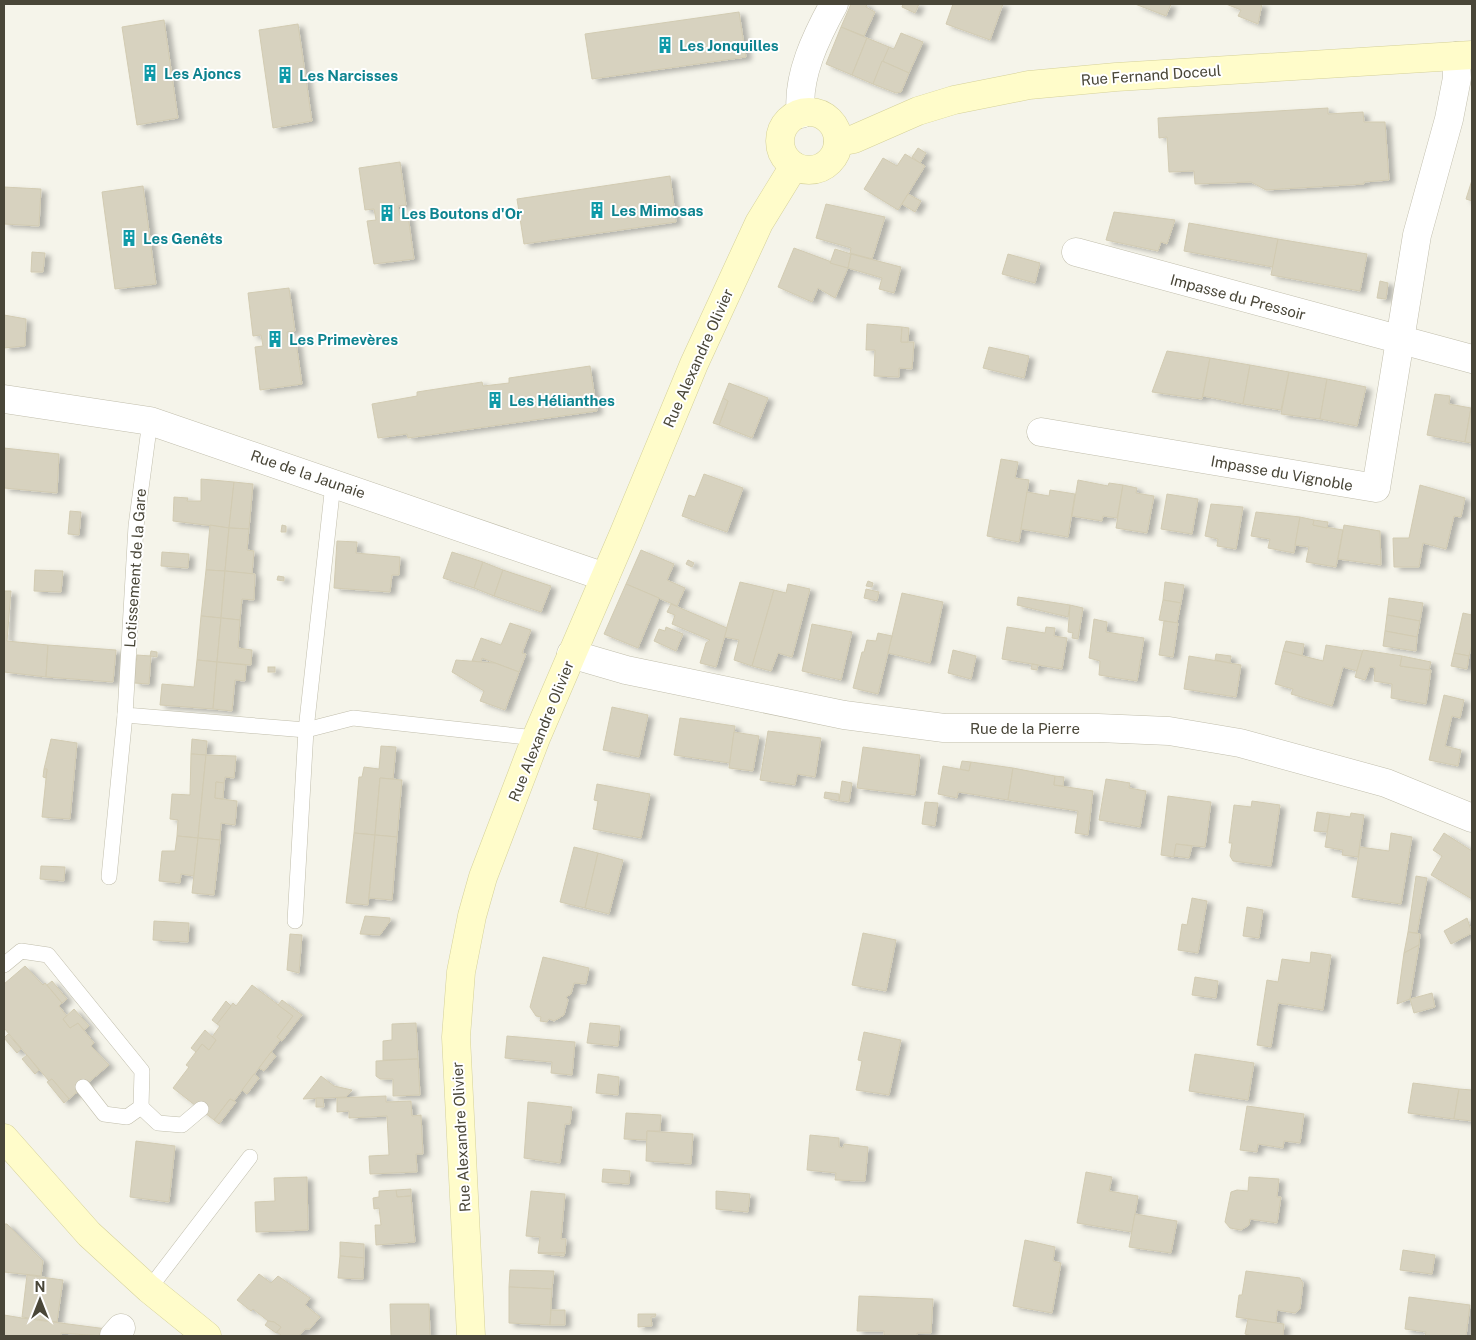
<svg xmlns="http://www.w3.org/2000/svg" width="1476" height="1340" font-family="'Public Sans',sans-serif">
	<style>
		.building { fill: #d7d2bf; stroke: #d2cbb2; filter: url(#shadow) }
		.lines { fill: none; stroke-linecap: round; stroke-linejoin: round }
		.lane-casing { stroke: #c1beac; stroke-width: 16 }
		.street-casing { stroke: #c1beac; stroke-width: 29 }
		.secondary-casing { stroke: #d5d19a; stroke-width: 29 }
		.lane { stroke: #fff; stroke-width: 15 }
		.street { stroke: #fff; stroke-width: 28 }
		.secondary { stroke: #fffcca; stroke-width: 28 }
		.labels { text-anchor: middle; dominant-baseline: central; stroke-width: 4; stroke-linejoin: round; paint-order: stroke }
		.culture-label { font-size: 15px; font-weight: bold; fill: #0d838f; stroke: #fff; text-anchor: start }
		.street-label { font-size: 15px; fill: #494638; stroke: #fff }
	</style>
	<defs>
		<filter id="shadow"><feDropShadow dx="5.5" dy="3" stdDeviation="2.5" flood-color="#0004"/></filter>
	</defs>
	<rect width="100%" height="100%" fill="#f5f4ea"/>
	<!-- building -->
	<g class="building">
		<polygon points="851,4 867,4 866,7 875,12 864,36 841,27"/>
		<polygon points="903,4 919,4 915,13 902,7"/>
		<polygon points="953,4 1003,4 990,40 946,24"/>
		<polygon points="1135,4 1171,4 1166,16"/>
		<polygon points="1226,4 1262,4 1258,24 1238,16 1241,10"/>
		<polygon points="739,12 746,57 592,79 585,34"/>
		<polygon points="164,20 178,118 137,125 122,27"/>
		<polygon points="298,24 312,121 273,128 259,30"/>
		<polygon points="841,27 867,38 852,75 826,64"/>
		<polygon points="901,33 923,42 909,73 882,61 889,47 894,49"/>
		<polygon points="867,38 889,47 873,84 852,75"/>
		<polygon points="882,61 909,73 901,92 896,93 873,84"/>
		<polygon points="1328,108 1328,114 1363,112 1364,122 1385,122 1389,180 1364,182 1364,184 1266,190 1251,182 1195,184 1194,171 1169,172 1167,137 1159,138 1158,118"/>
		<polygon points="918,148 926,153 920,163 912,157"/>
		<polygon points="905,154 925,166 898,210 864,189 883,158 897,166"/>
		<polygon points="400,162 406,205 398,206 400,216 408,215 414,259 374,264 367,221 376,220 374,209 365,210 359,168"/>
		<polygon points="670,176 676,222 524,244 517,199"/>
		<polygon points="1472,180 1472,201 1466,199"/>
		<polygon points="143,186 156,284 115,289 102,192"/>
		<polygon points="4,187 41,189 39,226 4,224"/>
		<polygon points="908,194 921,201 915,212 902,204"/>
		<polygon points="826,204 885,217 872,259 850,253 851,248 816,238"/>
		<polygon points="1114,212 1175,220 1167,244 1161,242 1158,251 1106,240"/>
		<polygon points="1189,223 1278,239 1273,267 1184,251"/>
		<polygon points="1278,239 1367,254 1360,291 1271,275"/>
		<polygon points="794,248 848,268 835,298 818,288 812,302 778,287"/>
		<polygon points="835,249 851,254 848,268 830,263"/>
		<polygon points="32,252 45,253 43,272 31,272"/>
		<polygon points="851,254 901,267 894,293 879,289 882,278 848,268"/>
		<polygon points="1008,254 1040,263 1035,283 1002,274"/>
		<polygon points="1380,281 1388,283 1386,299 1377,298"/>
		<polygon points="289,288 295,331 287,332 288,342 296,342 302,384 260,390 255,347 263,346 261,335 253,336 248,293"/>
		<polygon points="4,315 26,319 25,346 4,348"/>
		<polygon points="867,324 902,327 901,342 914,342 912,369 899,368 899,377 874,376 875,350 866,350"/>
		<polygon points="902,327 909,328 908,342 901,342"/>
		<polygon points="989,347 1029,356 1024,378 983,368"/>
		<polygon points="1167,351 1210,358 1202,399 1152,392"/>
		<polygon points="1210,358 1250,365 1243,404 1203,396"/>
		<polygon points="1250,365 1289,372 1281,410 1243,404"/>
		<polygon points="590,366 597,411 408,438 407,434 378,438 372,404 417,396 417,392 482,382 483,386 509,383 509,378"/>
		<polygon points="1289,372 1327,379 1320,419 1281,414"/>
		<polygon points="1327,379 1366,387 1357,426 1320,419"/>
		<polygon points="729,383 768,398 752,438 719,425 728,401 723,398"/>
		<polygon points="1435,394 1450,396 1449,404 1471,408 1465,442 1427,435"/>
		<polygon points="723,398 728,401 719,425 713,423"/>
		<polygon points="1471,408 1472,408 1472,443 1465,442"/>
		<polygon points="4,448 59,454 57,493 4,488"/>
		<polygon points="1001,459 1018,462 1015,478 1029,480 1019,542 987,536"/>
		<polygon points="704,474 743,488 727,532 682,516 689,495 695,497"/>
		<polygon points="201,479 234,482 229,528 173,521 174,497 188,498 187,501 201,501"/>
		<polygon points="1078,480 1108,486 1109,483 1123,485 1117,518 1103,516 1102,521 1072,516"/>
		<polygon points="234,482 253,484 249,529 229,528"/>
		<polygon points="1123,485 1137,488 1136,493 1154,496 1147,533 1116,528"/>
		<polygon points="1420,485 1465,498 1461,517 1454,516 1446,549 1423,543 1419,567 1394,567 1393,538 1409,538"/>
		<polygon points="1050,490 1075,494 1068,537 1021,529 1027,492 1049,496"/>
		<polygon points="1167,494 1198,499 1192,534 1161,529"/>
		<polygon points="1211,504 1243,507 1236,549 1217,546 1218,539 1205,536"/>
		<polygon points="70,511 81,512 79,535 68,534"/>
		<polygon points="1256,512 1300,517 1294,553 1268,548 1270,539 1251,536"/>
		<polygon points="1300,517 1314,520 1313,525 1343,530 1336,567 1306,562 1309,547 1295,545"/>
		<polygon points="1314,520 1328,522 1327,528 1313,525"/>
		<polygon points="210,525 229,528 225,571 206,570"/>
		<polygon points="282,525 286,526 286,532 281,532"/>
		<polygon points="1344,525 1380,531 1381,565 1338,559"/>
		<polygon points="229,528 249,529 247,550 254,551 252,574 225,571"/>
		<polygon points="337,541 357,542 356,553 400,557 399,575 392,575 390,592 334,588"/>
		<polygon points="641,550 674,564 667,580 685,588 677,606 626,584"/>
		<polygon points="162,552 189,554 188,568 161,566"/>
		<polygon points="452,552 483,562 474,588 443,578"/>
		<polygon points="688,560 694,563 692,567 686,564"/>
		<polygon points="483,562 503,570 494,596 474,588"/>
		<polygon points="35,570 63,571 61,592 34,591"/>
		<polygon points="206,570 225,571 221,618 201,616"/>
		<polygon points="503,570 551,586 541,612 494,596"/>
		<polygon points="225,571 255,574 254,600 242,599 240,620 221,618"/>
		<polygon points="278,576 284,577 284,581 277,580"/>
		<polygon points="868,581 873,583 872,587 866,586"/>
		<polygon points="740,582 774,590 752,666 734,660 739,640 724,637"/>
		<polygon points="1165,582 1184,585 1181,603 1163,600"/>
		<polygon points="626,584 659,598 638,648 604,634"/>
		<polygon points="788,584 810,589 792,657 778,653 771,671 752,666 774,590 786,593"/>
		<polygon points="866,589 879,592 877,601 864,598"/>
		<polygon points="4,591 11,591 7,641 48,645 46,677 4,672"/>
		<polygon points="902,593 943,602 930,663 888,653"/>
		<polygon points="1018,597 1070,605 1068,617 1017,605"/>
		<polygon points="1389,598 1423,603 1420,621 1387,615"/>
		<polygon points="1163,600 1181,603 1177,623 1159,620"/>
		<polygon points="671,604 727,628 716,667 700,663 706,643 710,640 672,624 675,615 667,612"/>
		<polygon points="1070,605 1083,608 1078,639 1072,638 1073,633 1068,632"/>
		<polygon points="1463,613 1472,615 1472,644 1469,656 1454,653"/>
		<polygon points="1387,615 1420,621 1417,637 1385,631"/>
		<polygon points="201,616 221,618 217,662 197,660"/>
		<polygon points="221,618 240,620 238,648 252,650 251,665 217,662"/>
		<polygon points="1094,619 1107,622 1106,632 1144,638 1137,681 1099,675 1100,661 1089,658"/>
		<polygon points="1164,621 1178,623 1173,657 1159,655"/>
		<polygon points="510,623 531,630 522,653 526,654 519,672 482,658 481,662 472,661 481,638 501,645"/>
		<polygon points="812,624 852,632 841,680 802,671"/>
		<polygon points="666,627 683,634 676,651 654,641 659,629 665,631"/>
		<polygon points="1007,627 1045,633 1046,627 1055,628 1054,636 1067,638 1062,669 1002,659"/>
		<polygon points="1385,631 1417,637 1416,651 1383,646"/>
		<polygon points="878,633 892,636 878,694 853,688 862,652 864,652 867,640 876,641"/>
		<polygon points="1286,641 1304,644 1302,656 1283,651"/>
		<polygon points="48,645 116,650 113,682 46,677"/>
		<polygon points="1326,645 1363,651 1357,671 1343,667 1332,706 1291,694 1293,689 1275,684 1283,651 1323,661"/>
		<polygon points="953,650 976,656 971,679 948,673"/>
		<polygon points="1363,650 1402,656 1400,666 1431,670 1426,704 1391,698 1392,684 1374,681 1375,668 1370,667 1365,680 1355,677"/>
		<polygon points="151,651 157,652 157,657 150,656"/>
		<polygon points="1454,653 1469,656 1467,669 1451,666"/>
		<polygon points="1216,654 1231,656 1230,663 1215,660"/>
		<polygon points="137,655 151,656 149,684 134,683"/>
		<polygon points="1189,656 1241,665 1236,697 1184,689"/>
		<polygon points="1402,656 1431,662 1429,670 1400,666"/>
		<polygon points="197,660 217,662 213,709 160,705 162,684 194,687"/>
		<polygon points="456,660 495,663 519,672 505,710 480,701 484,691 452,672"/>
		<polygon points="217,662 246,665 245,681 235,680 232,711 213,709"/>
		<polygon points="1032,664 1038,665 1037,670 1031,669"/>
		<rect x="268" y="667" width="7" height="5"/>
		<polygon points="1444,695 1464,700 1460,718 1452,716 1445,746 1461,750 1458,766 1429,760"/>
		<polygon points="612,707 648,715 639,757 603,750"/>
		<polygon points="680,718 735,726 730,763 674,755"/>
		<polygon points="768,731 821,738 815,777 797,774 795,785 760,780"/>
		<polygon points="734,732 759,736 753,771 729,768"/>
		<polygon points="51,739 77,743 70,819 42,817 47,769 44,769"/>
		<polygon points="192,739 207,741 206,755 191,754"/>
		<polygon points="381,746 396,747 393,779 380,778 375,835 354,833 359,777 362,777 364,767 379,769"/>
		<polygon points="863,747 920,755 915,795 857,788"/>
		<polygon points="191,754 206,755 198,838 177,836 178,820 170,819 172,794 190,795"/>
		<polygon points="206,755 236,756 234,778 225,777 224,783 216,782 215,798 237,801 235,825 221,823 220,840 198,838"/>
		<polygon points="962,761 971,762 969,771 960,769"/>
		<polygon points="971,762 1013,768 1008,800 958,792 957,798 938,794 943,766 969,771"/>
		<polygon points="1013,768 1055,776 1054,785 1093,791 1088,835 1075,833 1078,811 1008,800"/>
		<polygon points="44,769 47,769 46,778 43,777"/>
		<polygon points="1055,776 1064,777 1063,786 1054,785"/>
		<polygon points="380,778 402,780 397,837 375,835"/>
		<polygon points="1106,779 1130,783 1129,788 1146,791 1140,827 1099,820"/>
		<polygon points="842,781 852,783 849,802 839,801"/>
		<polygon points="216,782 224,783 223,799 215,798"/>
		<polygon points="597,784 650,794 641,838 593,829 598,801 594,800"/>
		<polygon points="825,792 839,794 839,801 824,798"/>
		<polygon points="1168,796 1211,802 1205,847 1176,844 1174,857 1161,855"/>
		<polygon points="1252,801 1280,805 1271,866 1233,861 1230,856 1232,843 1229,843 1234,805 1251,807"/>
		<polygon points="925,802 938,803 935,826 922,824"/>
		<polygon points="1317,812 1330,814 1327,832 1314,831"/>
		<polygon points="1351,813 1364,815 1358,857 1342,855 1343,850 1325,847 1330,814 1350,817"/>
		<polygon points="354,833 375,835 368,905 346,903"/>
		<polygon points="1391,833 1412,837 1401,904 1352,897 1360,847 1389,851"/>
		<polygon points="1444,833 1472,851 1472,899 1431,875 1442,856 1433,850"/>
		<polygon points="375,835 397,837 392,900 369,898"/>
		<polygon points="177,836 198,838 194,876 181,874 180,883 159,881 162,851 175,851"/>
		<polygon points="198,838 220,840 214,895 192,893"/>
		<polygon points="1176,844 1192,846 1189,858 1174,856"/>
		<polygon points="574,847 598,853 585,908 560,902"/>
		<polygon points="598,853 623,860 609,914 585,908"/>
		<polygon points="41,866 65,867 64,881 40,879"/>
		<polygon points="1416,876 1427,878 1417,933 1408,932"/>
		<polygon points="1192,898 1207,901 1198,953 1178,950 1182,924 1187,925"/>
		<polygon points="1247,907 1263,910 1259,938 1243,936"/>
		<polygon points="365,916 390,918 390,921 380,935 360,934"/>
		<polygon points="1467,918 1472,933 1451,944 1444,931"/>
		<polygon points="154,921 189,923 188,942 153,940"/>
		<polygon points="1408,932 1420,934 1419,945 1404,953"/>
		<polygon points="863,933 896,940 886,991 852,985"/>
		<polygon points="290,934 302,935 299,973 287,970"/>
		<polygon points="1419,945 1410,999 1397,1004 1404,953"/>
		<polygon points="1311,952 1331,955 1323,1010 1278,1003 1271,1047 1257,1045 1267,980 1278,982 1282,959 1310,963"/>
		<polygon points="543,957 589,968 586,984 574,983 571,994 566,997 568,1000 564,1015 554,1021 549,1019 547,1022 540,1021 541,1017 536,1016 530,1007"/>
		<polygon points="25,966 43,985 45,983 62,1003 59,1006 67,1016 63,1019 70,1028 78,1023 94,1043 91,1046 109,1065 69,1099 52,1079 49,1081 4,1028 4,984"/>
		<polygon points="1195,977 1218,981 1216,998 1192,995"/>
		<polygon points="52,981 67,999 62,1003 47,985"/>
		<polygon points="252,985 293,1016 277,1037 281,1039 234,1101 230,1099 214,1120 173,1088 189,1067 186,1065 202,1044 209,1050 216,1040 212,1037 220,1026 217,1024 233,1003 236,1006"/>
		<polygon points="1432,993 1435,1007 1414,1013 1410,999"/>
		<polygon points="282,1000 302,1015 282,1041 277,1037 293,1016 278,1005"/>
		<polygon points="226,1001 231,1006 217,1024 212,1020"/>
		<polygon points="74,1009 89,1026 84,1030 78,1023 70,1028 63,1019"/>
		<polygon points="416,1023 418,1059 383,1060 383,1041 392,1040 392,1024"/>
		<polygon points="590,1023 620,1026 618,1046 587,1043"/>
		<polygon points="205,1030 216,1040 209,1050 202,1044 196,1052 191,1048"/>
		<polygon points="864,1032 901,1040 889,1095 856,1090 862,1061 858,1060"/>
		<polygon points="8,1034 21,1049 17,1053 4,1038"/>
		<polygon points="507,1036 575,1042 572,1075 551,1073 552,1062 505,1058"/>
		<polygon points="271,1052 276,1056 264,1071 259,1068"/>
		<polygon points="1195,1054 1254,1063 1248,1100 1189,1091"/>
		<polygon points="27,1055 39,1070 35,1074 22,1059"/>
		<polygon points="418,1059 420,1095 393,1096 393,1079 380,1079 376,1076 376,1061"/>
		<polygon points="254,1074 259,1078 247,1094 242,1090"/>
		<polygon points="598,1074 619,1077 618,1095 596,1093"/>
		<polygon points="321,1076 334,1086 352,1090 346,1097 303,1099"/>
		<polygon points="52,1079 69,1099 64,1103 47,1082"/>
		<polygon points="1413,1083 1459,1089 1454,1119 1408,1113"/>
		<polygon points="1459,1089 1472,1090 1472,1121 1454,1119"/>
		<polygon points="386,1096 386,1102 411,1101 412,1116 421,1115 423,1154 416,1154 417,1172 370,1174 369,1156 389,1155 387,1116 349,1118 349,1111 337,1112 337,1098"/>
		<polygon points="316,1098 323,1098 324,1107 316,1107"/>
		<polygon points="230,1099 236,1102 219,1124 214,1120"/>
		<polygon points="528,1102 572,1107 570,1124 565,1124 560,1163 524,1158"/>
		<polygon points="1247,1106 1304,1114 1300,1143 1284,1141 1283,1148 1258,1144 1257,1152 1240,1150"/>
		<polygon points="626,1113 661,1115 660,1131 647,1131 647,1140 624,1139"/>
		<polygon points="647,1131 693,1134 691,1164 646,1161"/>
		<polygon points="810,1135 839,1138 839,1147 843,1148 844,1144 868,1147 865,1181 835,1180 836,1173 807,1170"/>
		<polygon points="136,1141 175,1146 169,1202 130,1197"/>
		<polygon points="603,1169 630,1171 629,1184 602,1182"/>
		<polygon points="1086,1172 1112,1177 1109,1191 1138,1196 1132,1232 1077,1223"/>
		<polygon points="307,1177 308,1230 256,1232 255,1202 275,1201 274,1178"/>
		<polygon points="1249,1177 1279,1179 1277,1197 1281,1197 1277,1223 1250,1219 1249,1225 1241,1230 1230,1228 1225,1222 1231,1192 1237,1190 1248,1191"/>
		<polygon points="411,1189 411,1196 397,1197 396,1190"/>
		<polygon points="396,1190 397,1197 411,1196 415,1242 376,1245 375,1225 381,1225 379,1208 374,1209 373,1198 379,1197 379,1191"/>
		<polygon points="531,1191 565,1194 561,1239 566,1239 565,1253 538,1253 540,1237 526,1236"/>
		<polygon points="716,1191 750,1194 748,1212 716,1209"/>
		<polygon points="1135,1214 1177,1221 1171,1253 1129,1247"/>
		<polygon points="4,1224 7,1224 43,1261 41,1276 4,1272"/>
		<polygon points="1025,1240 1055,1247 1053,1261 1061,1263 1052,1313 1013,1306"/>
		<polygon points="340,1242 364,1244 364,1258 340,1256"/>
		<polygon points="1403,1250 1435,1255 1432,1274 1400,1270"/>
		<polygon points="538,1253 565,1253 564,1256"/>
		<polygon points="340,1256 364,1258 363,1279 338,1278"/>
		<polygon points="510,1270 554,1271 552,1289 509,1287"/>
		<polygon points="1246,1271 1300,1278 1303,1283 1300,1309 1295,1313 1277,1310 1276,1323 1236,1317 1239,1295 1242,1295"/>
		<polygon points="259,1274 271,1283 278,1276 310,1298 305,1305 320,1317 310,1329 305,1329 299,1336 282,1336 277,1332 281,1327 274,1322 268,1321 253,1309 251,1311 237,1300"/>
		<polygon points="27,1275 63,1280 57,1322 22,1317"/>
		<polygon points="509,1287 552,1289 550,1325 509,1323"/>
		<polygon points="859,1296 933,1299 931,1333 917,1333 917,1336 884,1336 884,1331 857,1331"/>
		<polygon points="1409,1297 1470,1305 1466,1336 1425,1336 1426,1332 1405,1329"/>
		<polygon points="390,1304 429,1304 430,1336 391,1336"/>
		<polygon points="551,1310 565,1310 565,1325 550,1325"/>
		<polygon points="638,1314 656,1314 655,1317 651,1317 652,1326 638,1327"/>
		<polygon points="4,1315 22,1318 107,1329 102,1336 61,1333 61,1336 4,1336"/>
		<polygon points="1248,1319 1284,1324 1283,1336 1251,1336 1245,1334"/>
		<polygon points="268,1321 274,1322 281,1327 276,1333 265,1325"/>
	</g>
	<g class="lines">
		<!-- lane casing -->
		<g class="lane-casing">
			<g id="lane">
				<polyline points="150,421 136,526 125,715 306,730 353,718 536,738"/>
				<polyline points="109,877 125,715"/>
				<polyline points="295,921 306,730 333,484"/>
				<polyline points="4,965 21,951 48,955 142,1071 141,1107 127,1117 104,1114 83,1087"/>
				<polyline points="141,1107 158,1123 182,1125 201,1109"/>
				<polyline points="149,1289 250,1157"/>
			</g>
		</g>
		<!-- street casing -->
		<g class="street-casing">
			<g id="street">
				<path d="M 801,114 C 796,77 817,35 834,4"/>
				<polyline points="1076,252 1472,359"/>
				<polyline points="4,399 150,421 605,577"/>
				<polyline points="1041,432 1376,488 1417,235 1449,119 1457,78 1456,56"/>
				<polyline points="571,654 626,670 844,715 944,728 1098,728 1169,731 1240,743 1386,783 1472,818"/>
				<polyline points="114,1336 121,1328"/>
			</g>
		</g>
		<!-- secondary casing -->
		<g class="secondary-casing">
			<g id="secondary">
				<circle cx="809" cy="141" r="29"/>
				<polyline points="838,142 854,139 918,111 954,100 1029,85 1116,77 1472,55"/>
				<polyline points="4,1138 89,1234 149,1289 207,1336"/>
				<polyline points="471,1336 456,1037 461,972 472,916 483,877 536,738 624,533 694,364 759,223 794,166"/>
			</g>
		</g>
		<!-- lane -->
		<use href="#lane" class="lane"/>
		<!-- street -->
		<use href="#street" class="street"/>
		<!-- secondary -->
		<use href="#secondary" class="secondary"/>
	</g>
	<!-- icons -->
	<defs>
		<g id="building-bare" transform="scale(1.35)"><path d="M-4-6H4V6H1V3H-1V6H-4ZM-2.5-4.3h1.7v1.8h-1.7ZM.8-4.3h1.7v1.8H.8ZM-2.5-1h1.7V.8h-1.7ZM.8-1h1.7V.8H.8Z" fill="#0f9aa8" stroke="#fff" stroke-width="2.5" paint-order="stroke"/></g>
	</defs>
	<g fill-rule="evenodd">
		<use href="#building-bare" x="665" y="45"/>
		<use href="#building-bare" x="150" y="73"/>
		<use href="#building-bare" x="285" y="75"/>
		<use href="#building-bare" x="597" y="210"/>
		<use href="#building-bare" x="387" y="213"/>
		<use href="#building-bare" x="129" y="238"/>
		<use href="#building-bare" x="275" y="339"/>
		<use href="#building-bare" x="495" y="400"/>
	</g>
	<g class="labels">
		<!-- culture labels -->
		<g class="culture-label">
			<text x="679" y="45">Les Jonquilles</text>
			<text x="164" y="73">Les Ajoncs</text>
			<text x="299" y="75">Les Narcisses</text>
			<text x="611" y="210">Les Mimosas</text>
			<text x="401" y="213">Les Boutons d'Or</text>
			<text x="143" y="238">Les Genêts</text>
			<text x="289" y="339">Les Primevères</text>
			<text x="509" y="400">Les Hélianthes</text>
		</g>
		<!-- street labels -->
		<g class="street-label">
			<text transform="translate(1151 75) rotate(-4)">Rue Fernand Doceul</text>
			<text transform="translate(1238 297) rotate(15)">Impasse du Pressoir</text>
			<text transform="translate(698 358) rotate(-66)">Rue Alexandre Olivier</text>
			<text transform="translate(1282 473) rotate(10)">Impasse du Vignoble</text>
			<text transform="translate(308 474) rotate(19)">Rue de la Jaunaie</text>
			<text transform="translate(135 568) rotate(-86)">Lotissement de la Gare</text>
			<text x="1025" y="728">Rue de la Pierre</text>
			<text transform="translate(541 731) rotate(-68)">Rue Alexandre Olivier</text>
			<text transform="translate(461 1137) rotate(-93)">Rue Alexandre Olivier</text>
		</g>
	</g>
	<!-- border -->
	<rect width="1476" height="1340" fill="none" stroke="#494638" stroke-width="10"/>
	<!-- north arrow -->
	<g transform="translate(40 1300)" stroke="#ffffff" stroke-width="4" paint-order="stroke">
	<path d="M0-4L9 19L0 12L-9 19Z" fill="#494638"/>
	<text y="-8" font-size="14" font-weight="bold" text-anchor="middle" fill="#494638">N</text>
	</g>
</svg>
